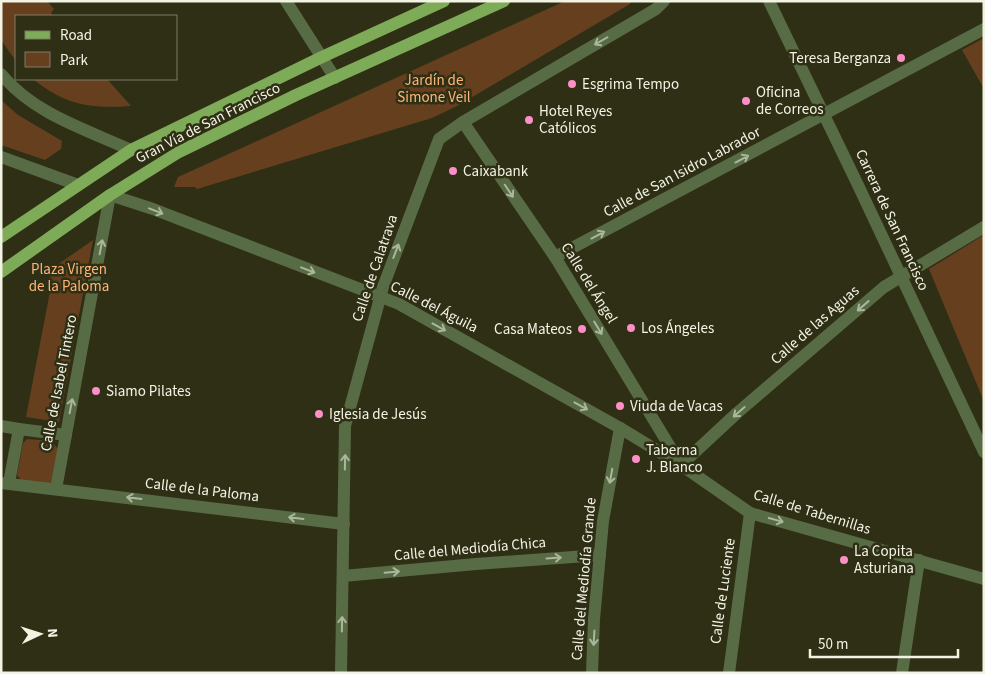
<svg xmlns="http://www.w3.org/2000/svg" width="985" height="674" font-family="'Source Sans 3',sans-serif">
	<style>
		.green { fill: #66401e }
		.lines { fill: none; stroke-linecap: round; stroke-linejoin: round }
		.minor { stroke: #576c45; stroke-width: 12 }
		.major { stroke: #7eab57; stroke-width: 12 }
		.oneway { stroke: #acb69c }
		.poi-dot { fill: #fb8fc6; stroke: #2f2f16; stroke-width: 2 }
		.labels { text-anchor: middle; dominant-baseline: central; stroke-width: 5; stroke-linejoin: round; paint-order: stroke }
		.poi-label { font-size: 15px; fill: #f2f3e3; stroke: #2f2f16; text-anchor: start }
		.park-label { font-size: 15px; fill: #feb678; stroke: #2f2f16 }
		.street-label { font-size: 15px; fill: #f2f3e3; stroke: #2f2f16 }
	</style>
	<rect width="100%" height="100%" fill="#2f2f16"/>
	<!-- green -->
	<g class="green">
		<polygon points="1,1 47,1 54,9 51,13 54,16 16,16 16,61 1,40"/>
		<polygon points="565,1 631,1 630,4 457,106 432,118 197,189 195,187 174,187 178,177"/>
		<polygon points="984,38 984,86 983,87 962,50"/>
		<path d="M 33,79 L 107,79 L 131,106 C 91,109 65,105 33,79 Z"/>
		<polygon points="1,100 18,115 62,141 61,149 45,160 1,145"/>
		<polygon points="984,235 984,399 983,399 929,269"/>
		<polygon points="93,240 59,422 26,417 52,281 47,272"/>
		<polygon points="27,439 51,441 58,449 53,481 49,484 22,481 17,475 23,443"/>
	</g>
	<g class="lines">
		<!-- minor -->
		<g class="minor">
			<polyline points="286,1 335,78"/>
			<polyline points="769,1 857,183 984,452"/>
			<path d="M 1,74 C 34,114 85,129 131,150"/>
			<polyline points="463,122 555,257 681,465 737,413 884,287 984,227"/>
			<polyline points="1,157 78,185"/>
			<polyline points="555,257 984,29"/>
			<polyline points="1,426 19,429"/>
			<polyline points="1,483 344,524"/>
			<polyline points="9,483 19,429 66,435"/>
			<polyline points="56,489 110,195 153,209 399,304 620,428 681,465 750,513 984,579"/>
			<polyline points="343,576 476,564 600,555"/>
			<polyline points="341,673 345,426 383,287 439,139 463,122 656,9 664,1"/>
			<polyline points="592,673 594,619 603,521 620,428"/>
			<polyline points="729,673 750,513"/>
			<polyline points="902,673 919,560"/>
		</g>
		<!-- major -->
		<g class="major">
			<polyline points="1,237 131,150 322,57 444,1"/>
			<polyline points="1,272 110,195 179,152 296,95 504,1"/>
		</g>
	</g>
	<!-- one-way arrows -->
	<defs><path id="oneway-shaft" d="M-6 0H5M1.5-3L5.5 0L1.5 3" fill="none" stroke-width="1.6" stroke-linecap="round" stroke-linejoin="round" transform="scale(1.25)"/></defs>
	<g class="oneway">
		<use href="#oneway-shaft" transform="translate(601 41) rotate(150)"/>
		<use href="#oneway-shaft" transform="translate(742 159) rotate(-28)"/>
		<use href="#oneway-shaft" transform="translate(509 191) rotate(56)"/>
		<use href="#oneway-shaft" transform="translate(156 211) rotate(21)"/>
		<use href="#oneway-shaft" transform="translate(598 235) rotate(-28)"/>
		<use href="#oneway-shaft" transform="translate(101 247) rotate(-79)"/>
		<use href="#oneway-shaft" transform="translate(396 251) rotate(-69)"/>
		<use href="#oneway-shaft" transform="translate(308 270) rotate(21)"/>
		<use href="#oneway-shaft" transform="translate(863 306) rotate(139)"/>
		<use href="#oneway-shaft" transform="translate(439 327) rotate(29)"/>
		<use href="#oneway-shaft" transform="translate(598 328) rotate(59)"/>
		<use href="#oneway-shaft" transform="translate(71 406) rotate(-79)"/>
		<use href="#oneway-shaft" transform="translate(581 406) rotate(29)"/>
		<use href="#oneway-shaft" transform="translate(739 412) rotate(139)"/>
		<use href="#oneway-shaft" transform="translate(345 462) rotate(-89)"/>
		<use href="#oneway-shaft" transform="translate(611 476) rotate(100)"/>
		<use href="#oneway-shaft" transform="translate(134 498) rotate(-173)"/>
		<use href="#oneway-shaft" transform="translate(296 518) rotate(-173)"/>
		<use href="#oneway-shaft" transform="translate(776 520) rotate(15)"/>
		<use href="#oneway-shaft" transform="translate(554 558) rotate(-4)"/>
		<use href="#oneway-shaft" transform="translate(392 572) rotate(-5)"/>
		<use href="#oneway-shaft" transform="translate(342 624) rotate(-89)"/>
		<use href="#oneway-shaft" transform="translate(594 638) rotate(93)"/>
	</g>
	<!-- markers -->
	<g class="poi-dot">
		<circle cx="901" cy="58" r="5"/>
		<circle cx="572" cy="84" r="5"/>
		<circle cx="746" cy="101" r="5"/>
		<circle cx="529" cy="120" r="5"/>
		<circle cx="453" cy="171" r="5"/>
		<circle cx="631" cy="328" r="5"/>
		<circle cx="582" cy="329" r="5"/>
		<circle cx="96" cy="391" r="5"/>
		<circle cx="620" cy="406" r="5"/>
		<circle cx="319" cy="414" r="5"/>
		<circle cx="636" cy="459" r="5"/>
		<circle cx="844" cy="560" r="5"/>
	</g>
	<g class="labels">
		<!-- poi labels -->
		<g class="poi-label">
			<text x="891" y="58" text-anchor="end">Teresa Berganza</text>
			<text x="582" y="84">Esgrima Tempo</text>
			<text x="756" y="92">Oficina<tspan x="756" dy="17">de Correos</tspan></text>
			<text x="539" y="111">Hotel Reyes<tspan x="539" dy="17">Católicos</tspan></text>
			<text x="463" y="171">Caixabank</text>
			<text x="641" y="328">Los Ángeles</text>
			<text x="572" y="329" text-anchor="end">Casa Mateos</text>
			<text x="106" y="391">Siamo Pilates</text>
			<text x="630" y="406">Viuda de Vacas</text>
			<text x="329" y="414">Iglesia de Jesús</text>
			<text x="646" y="450">Taberna<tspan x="646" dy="17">J. Blanco</tspan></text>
			<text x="854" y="551">La Copita<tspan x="854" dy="17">Asturiana</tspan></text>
		</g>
		<!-- park labels -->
		<g class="park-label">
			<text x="434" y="80">Jardín de<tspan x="434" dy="17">Simone Veil</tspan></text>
			<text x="69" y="269">Plaza Virgen<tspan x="69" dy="17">de la Paloma</tspan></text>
		</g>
		<!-- street labels -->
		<g class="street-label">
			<text transform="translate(208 123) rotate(-27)">Gran Vía de San Francisco</text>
			<text transform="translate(682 172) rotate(-28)">Calle de San Isidro Labrador</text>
			<text transform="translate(892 220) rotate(65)">Carrera de San Francisco</text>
			<text transform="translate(375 268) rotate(-71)">Calle de Calatrava</text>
			<text transform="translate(589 283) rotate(58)">Calle del Ángel</text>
			<text transform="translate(434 307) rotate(27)">Calle del Águila</text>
			<text transform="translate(815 325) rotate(-41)">Calle de las Aguas</text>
			<text transform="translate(59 383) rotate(-79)">Calle de Isabel Tintero</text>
			<text transform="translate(202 490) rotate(7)">Calle de la Paloma</text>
			<text transform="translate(812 512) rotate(17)">Calle de Tabernillas</text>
			<text transform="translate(470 549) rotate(-5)">Calle del Mediodía Chica</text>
			<text transform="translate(584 579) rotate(-85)">Calle del Mediodía Grande</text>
			<text transform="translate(723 591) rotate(-82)">Calle de Luciente</text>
		</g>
	</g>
	<!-- border -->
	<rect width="985" height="674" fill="none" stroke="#f2f3e3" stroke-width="5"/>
	<!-- legend -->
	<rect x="15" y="15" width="162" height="65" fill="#2f2f16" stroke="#7d7d68"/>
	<rect x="25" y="31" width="25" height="8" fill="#7eab57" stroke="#7d7d68"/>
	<text x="60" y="40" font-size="15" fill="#f2f3e3">Road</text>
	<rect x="25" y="52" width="25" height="15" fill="#66401e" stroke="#7d7d68"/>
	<text x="60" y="65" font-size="15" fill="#f2f3e3">Park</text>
	<!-- north arrow -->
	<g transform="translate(40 634) rotate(86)" stroke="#2f2f16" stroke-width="4" paint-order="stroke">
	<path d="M0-4L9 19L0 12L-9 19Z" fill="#f2f3e3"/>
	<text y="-8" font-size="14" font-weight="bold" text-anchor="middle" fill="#f2f3e3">N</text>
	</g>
	<!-- scale -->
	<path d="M810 649v8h148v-8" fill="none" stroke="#f2f3e3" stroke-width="2.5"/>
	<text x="818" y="649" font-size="15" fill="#f2f3e3" stroke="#2f2f16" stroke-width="4" paint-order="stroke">50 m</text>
</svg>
